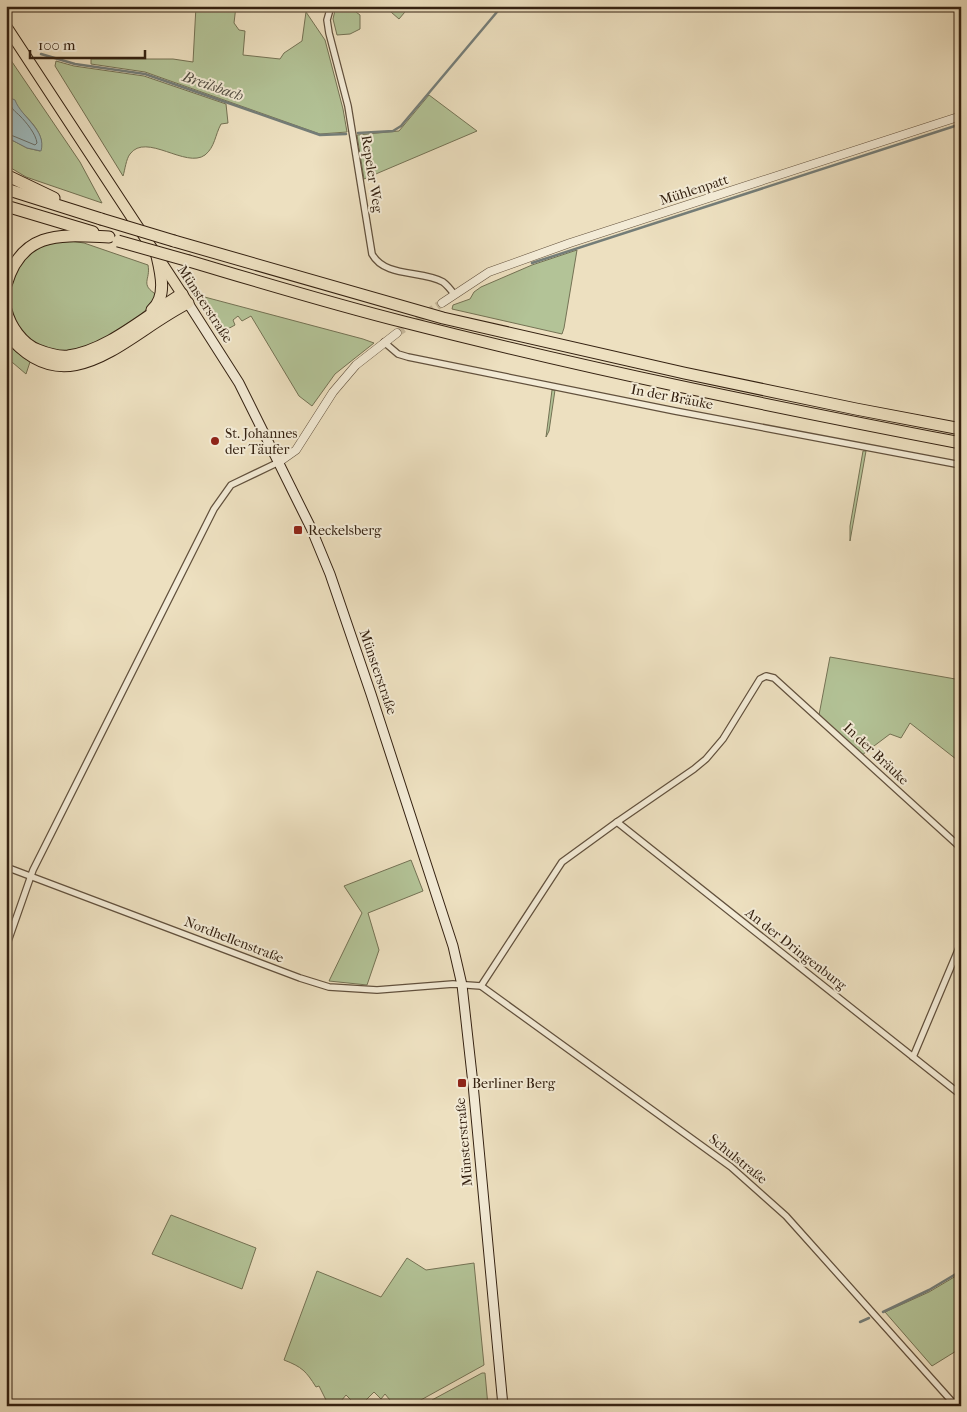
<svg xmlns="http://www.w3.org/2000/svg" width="967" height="1412" font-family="'IM FELL French Canon',serif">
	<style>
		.green { fill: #b3c397; stroke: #747254 }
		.water { fill: #9ebabd; stroke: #747d78 }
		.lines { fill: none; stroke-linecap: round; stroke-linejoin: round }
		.shore { stroke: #696e67; stroke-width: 1 }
		.stream { stroke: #747d78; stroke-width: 2.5 }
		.tertiary-tunnel { stroke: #c8ba9d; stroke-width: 8; stroke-dasharray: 8 4; stroke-linecap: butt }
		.minor-casing { stroke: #62513d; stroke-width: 8 }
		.tertiary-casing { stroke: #62513d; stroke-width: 9 }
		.secondary-casing { stroke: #342111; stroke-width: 11 }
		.primary-casing { stroke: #342111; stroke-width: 12 }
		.motorway-casing { stroke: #342111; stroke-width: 13 }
		.minor { stroke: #f3ebd6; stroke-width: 5.5 }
		.tertiary { stroke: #f3ebd6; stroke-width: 8 }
		.secondary { stroke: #f3ebd6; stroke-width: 9 }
		.primary { stroke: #ede0c0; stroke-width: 10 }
		.motorway { stroke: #ede0c0; stroke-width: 11 }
		.motorway-bridge-casing { stroke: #342111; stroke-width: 13; stroke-linecap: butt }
		.motorway-bridge { stroke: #ede0c0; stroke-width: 11 }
		.poi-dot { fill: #8f2418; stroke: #f3ebd6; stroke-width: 2 }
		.labels { text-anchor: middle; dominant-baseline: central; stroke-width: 4; stroke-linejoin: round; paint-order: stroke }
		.street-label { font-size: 14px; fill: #342111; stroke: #f3ebd6 }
		.poi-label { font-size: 14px; fill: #342111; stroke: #f3ebd6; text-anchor: start }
		.water-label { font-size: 15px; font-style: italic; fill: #544f45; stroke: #f3ebd6 }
	</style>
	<rect width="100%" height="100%" fill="#ede0c0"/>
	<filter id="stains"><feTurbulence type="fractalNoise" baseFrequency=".004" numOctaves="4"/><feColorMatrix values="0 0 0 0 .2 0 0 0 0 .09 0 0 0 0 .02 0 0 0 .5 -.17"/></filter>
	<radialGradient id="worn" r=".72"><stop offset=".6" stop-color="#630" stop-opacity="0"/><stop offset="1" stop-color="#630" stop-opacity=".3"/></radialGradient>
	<!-- green -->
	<g class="green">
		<polygon points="196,6 236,6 234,23 239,30 245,31 243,55 280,59 284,53 302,41 306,12 325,40 343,109 347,132 320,134 145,72 91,64 91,59 173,59 193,62"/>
		<polygon points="336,6 354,6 352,9 360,15 360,29 350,34 337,35 333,19"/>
		<polygon points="384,6 410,6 399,19"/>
		<path d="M 6,53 L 80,162 L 102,203 L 26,177 L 6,165 L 6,137 L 27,148 L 40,151 C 47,134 27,118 17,107 C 12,103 12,98 6,96 Z"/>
		<path d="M 56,61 L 74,66 L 144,76 L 226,104 L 228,123 L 221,124 C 215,135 215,147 205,155 C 186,169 146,132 130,154 C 126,159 125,170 123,176 L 55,66 Z"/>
		<polygon points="429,95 477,131 364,179 357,135 399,131"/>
		<path d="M 70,241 L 84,243 L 148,265 C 151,280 139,284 157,295 C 149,312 127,325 112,335 C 100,342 81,352 66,353 C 32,353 3,322 9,288 C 10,282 14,276 17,270 C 23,259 34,248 47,243 C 54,241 63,242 70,241 Z"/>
		<polygon points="577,250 564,328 562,334 452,309 453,305 470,299 474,292 481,287 532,265"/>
		<polygon points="197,295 363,339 374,343 335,374 312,406 299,396 251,316 242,321 238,316 233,320 235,325 224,331"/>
		<polygon points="6,344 30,362 26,374 6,357"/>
		<polygon points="552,390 555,390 549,431 546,437"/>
		<polygon points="863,451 866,451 850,541 850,526"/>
		<polygon points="830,657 961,680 961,763 910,723 901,738 890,734 862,755 819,715"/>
		<polygon points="411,860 423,891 368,913 379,950 367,985 329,981 362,913 344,886"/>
		<polygon points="171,1215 256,1248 242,1289 152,1254"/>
		<path d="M 407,1258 L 426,1270 L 474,1263 L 484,1365 L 410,1406 L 395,1406 L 385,1394 L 381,1399 L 374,1392 L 360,1406 L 357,1406 L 346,1395 L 337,1406 L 329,1406 L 319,1386 L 316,1387 C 306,1371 302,1367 284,1360 L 317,1271 L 381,1297 Z"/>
		<polygon points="961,1273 961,1348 932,1366 885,1312 929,1292"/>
		<polygon points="482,1373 485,1373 488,1406 434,1406 432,1400"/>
	</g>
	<!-- water -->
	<path class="water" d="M 6,96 L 15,100 C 21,117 47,130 41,151 L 27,148 L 6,137 Z"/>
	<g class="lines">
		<!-- shore -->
		<path class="shore" d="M 6,101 L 10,103 C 12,110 15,111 20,116 C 26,122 36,134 37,143 L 35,145 L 6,133"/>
		<!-- stream -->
		<g class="stream">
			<polyline points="41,54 75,64 145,74 320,135 346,134"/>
			<polyline points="358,133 393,131 401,126 502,6"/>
			<polyline points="532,263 961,124"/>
			<polyline points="883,1312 929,1290 961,1271"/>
			<polyline points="860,1322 869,1318"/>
		</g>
		<!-- tertiary-tunnel -->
		<polyline class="tertiary-tunnel" points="397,333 442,303"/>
		<!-- minor casing -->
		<g class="minor-casing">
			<g id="minor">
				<path d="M 331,6 L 327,20 L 329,33 L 348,106 L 372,254 C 385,278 422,270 443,282 C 447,285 451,290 454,294"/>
				<polyline points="384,342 398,354 408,357 675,411 961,465"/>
				<polyline points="617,822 961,1095"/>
				<polyline points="6,867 300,978 329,987 377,990 453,984 481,986 731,1167 786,1216 956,1406"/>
				<polyline points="6,947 33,870 214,509 231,485 279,462"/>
				<polyline points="481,986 562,862 617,822 694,769 706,759 723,739 760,679 766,676 774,678 961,848"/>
				<polyline points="913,1057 961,943"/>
			</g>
		</g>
		<!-- tertiary casing -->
		<g class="tertiary-casing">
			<g id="tertiary">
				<polyline points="442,303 489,272 570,243 961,116"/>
				<polyline points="279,462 296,450 333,392 356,365 397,333"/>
			</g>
		</g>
		<!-- secondary casing -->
		<g class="secondary-casing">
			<polyline id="secondary" points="188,303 239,383 311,528 330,574 371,694 453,946 462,985 473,1084 503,1406"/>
		</g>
		<!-- primary casing -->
		<g class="primary-casing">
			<polyline id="primary" points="6,26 186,300"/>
		</g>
		<!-- motorway casing -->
		<g class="motorway-casing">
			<g id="motorway">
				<polyline points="6,175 54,198"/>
				<polyline points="6,189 101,219"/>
				<polyline points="6,206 93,232"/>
				<polyline points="174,241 443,318 684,373 856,409 961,429"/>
				<path d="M 189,261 C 260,282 332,304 404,322 C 588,369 774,407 961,443"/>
				<path d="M 6,285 C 22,229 63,235 109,237"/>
				<path d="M 6,310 C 10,326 22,344 38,350 C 48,354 58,357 68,356 C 108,351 148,314 182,294"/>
				<path d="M 152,310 C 167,297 161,273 157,256"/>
				<path d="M 6,332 C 67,410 128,332 188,303"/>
			</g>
		</g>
		<!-- minor -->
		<use href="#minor" class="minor"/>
		<!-- tertiary -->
		<use href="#tertiary" class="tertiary"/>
		<!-- secondary -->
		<use href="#secondary" class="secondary"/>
		<!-- primary -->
		<use href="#primary" class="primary"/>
		<!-- motorway -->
		<use href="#motorway" class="motorway"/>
		<!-- motorway-bridge casing -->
		<g class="motorway-bridge-casing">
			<g id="motorway-bridge">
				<polyline points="101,219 174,241"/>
				<polyline points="118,241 189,261"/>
			</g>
		</g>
		<!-- motorway-bridge -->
		<use href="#motorway-bridge" class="motorway-bridge"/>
	</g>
	<!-- markers -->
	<g class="poi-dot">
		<circle cx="215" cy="441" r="5"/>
		<rect x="293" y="525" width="10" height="10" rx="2.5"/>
		<rect x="457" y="1078" width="10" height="10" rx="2.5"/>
	</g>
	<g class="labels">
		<!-- street labels -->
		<g class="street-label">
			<text transform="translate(372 174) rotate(81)">Repeler Weg</text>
			<text transform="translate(694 190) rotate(-18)">Mühlenpatt</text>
			<text transform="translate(205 304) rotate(57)">Münsterstraße</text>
			<text transform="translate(672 397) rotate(11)">In der Bräuke</text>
			<text transform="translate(378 672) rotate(71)">Münsterstraße</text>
			<text transform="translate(876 754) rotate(43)">In der Bräuke</text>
			<text transform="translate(234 940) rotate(21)">Nordhellenstraße</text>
			<text transform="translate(796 949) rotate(38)">An der Dringenburg</text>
			<text transform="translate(464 1142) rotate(-95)">Münsterstraße</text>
			<text transform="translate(738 1159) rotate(39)">Schulstraße</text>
		</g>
		<!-- poi labels -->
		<g class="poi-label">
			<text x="225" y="433">St. Johannes<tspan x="225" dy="16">der Täufer</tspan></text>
			<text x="308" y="530">Reckelsberg</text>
			<text x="472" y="1083">Berliner Berg</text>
		</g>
		<!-- water labels -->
		<g class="water-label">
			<text transform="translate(213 86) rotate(19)">Breilsbach</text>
		</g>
	</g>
	<!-- margin -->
	<rect width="967" height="1412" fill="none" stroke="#ede0c0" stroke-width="25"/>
	<rect x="8" y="8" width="952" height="1397" fill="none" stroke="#342111" stroke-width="2.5"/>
	<rect x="12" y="12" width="942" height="1387" fill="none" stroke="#342111"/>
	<!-- scale -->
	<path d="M30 50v8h115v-8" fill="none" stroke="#342111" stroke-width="2.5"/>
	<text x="38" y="50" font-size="15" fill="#342111" stroke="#f3ebd6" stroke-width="4" paint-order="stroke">100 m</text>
	<rect width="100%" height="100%" filter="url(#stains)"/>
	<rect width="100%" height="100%" fill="url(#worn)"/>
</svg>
